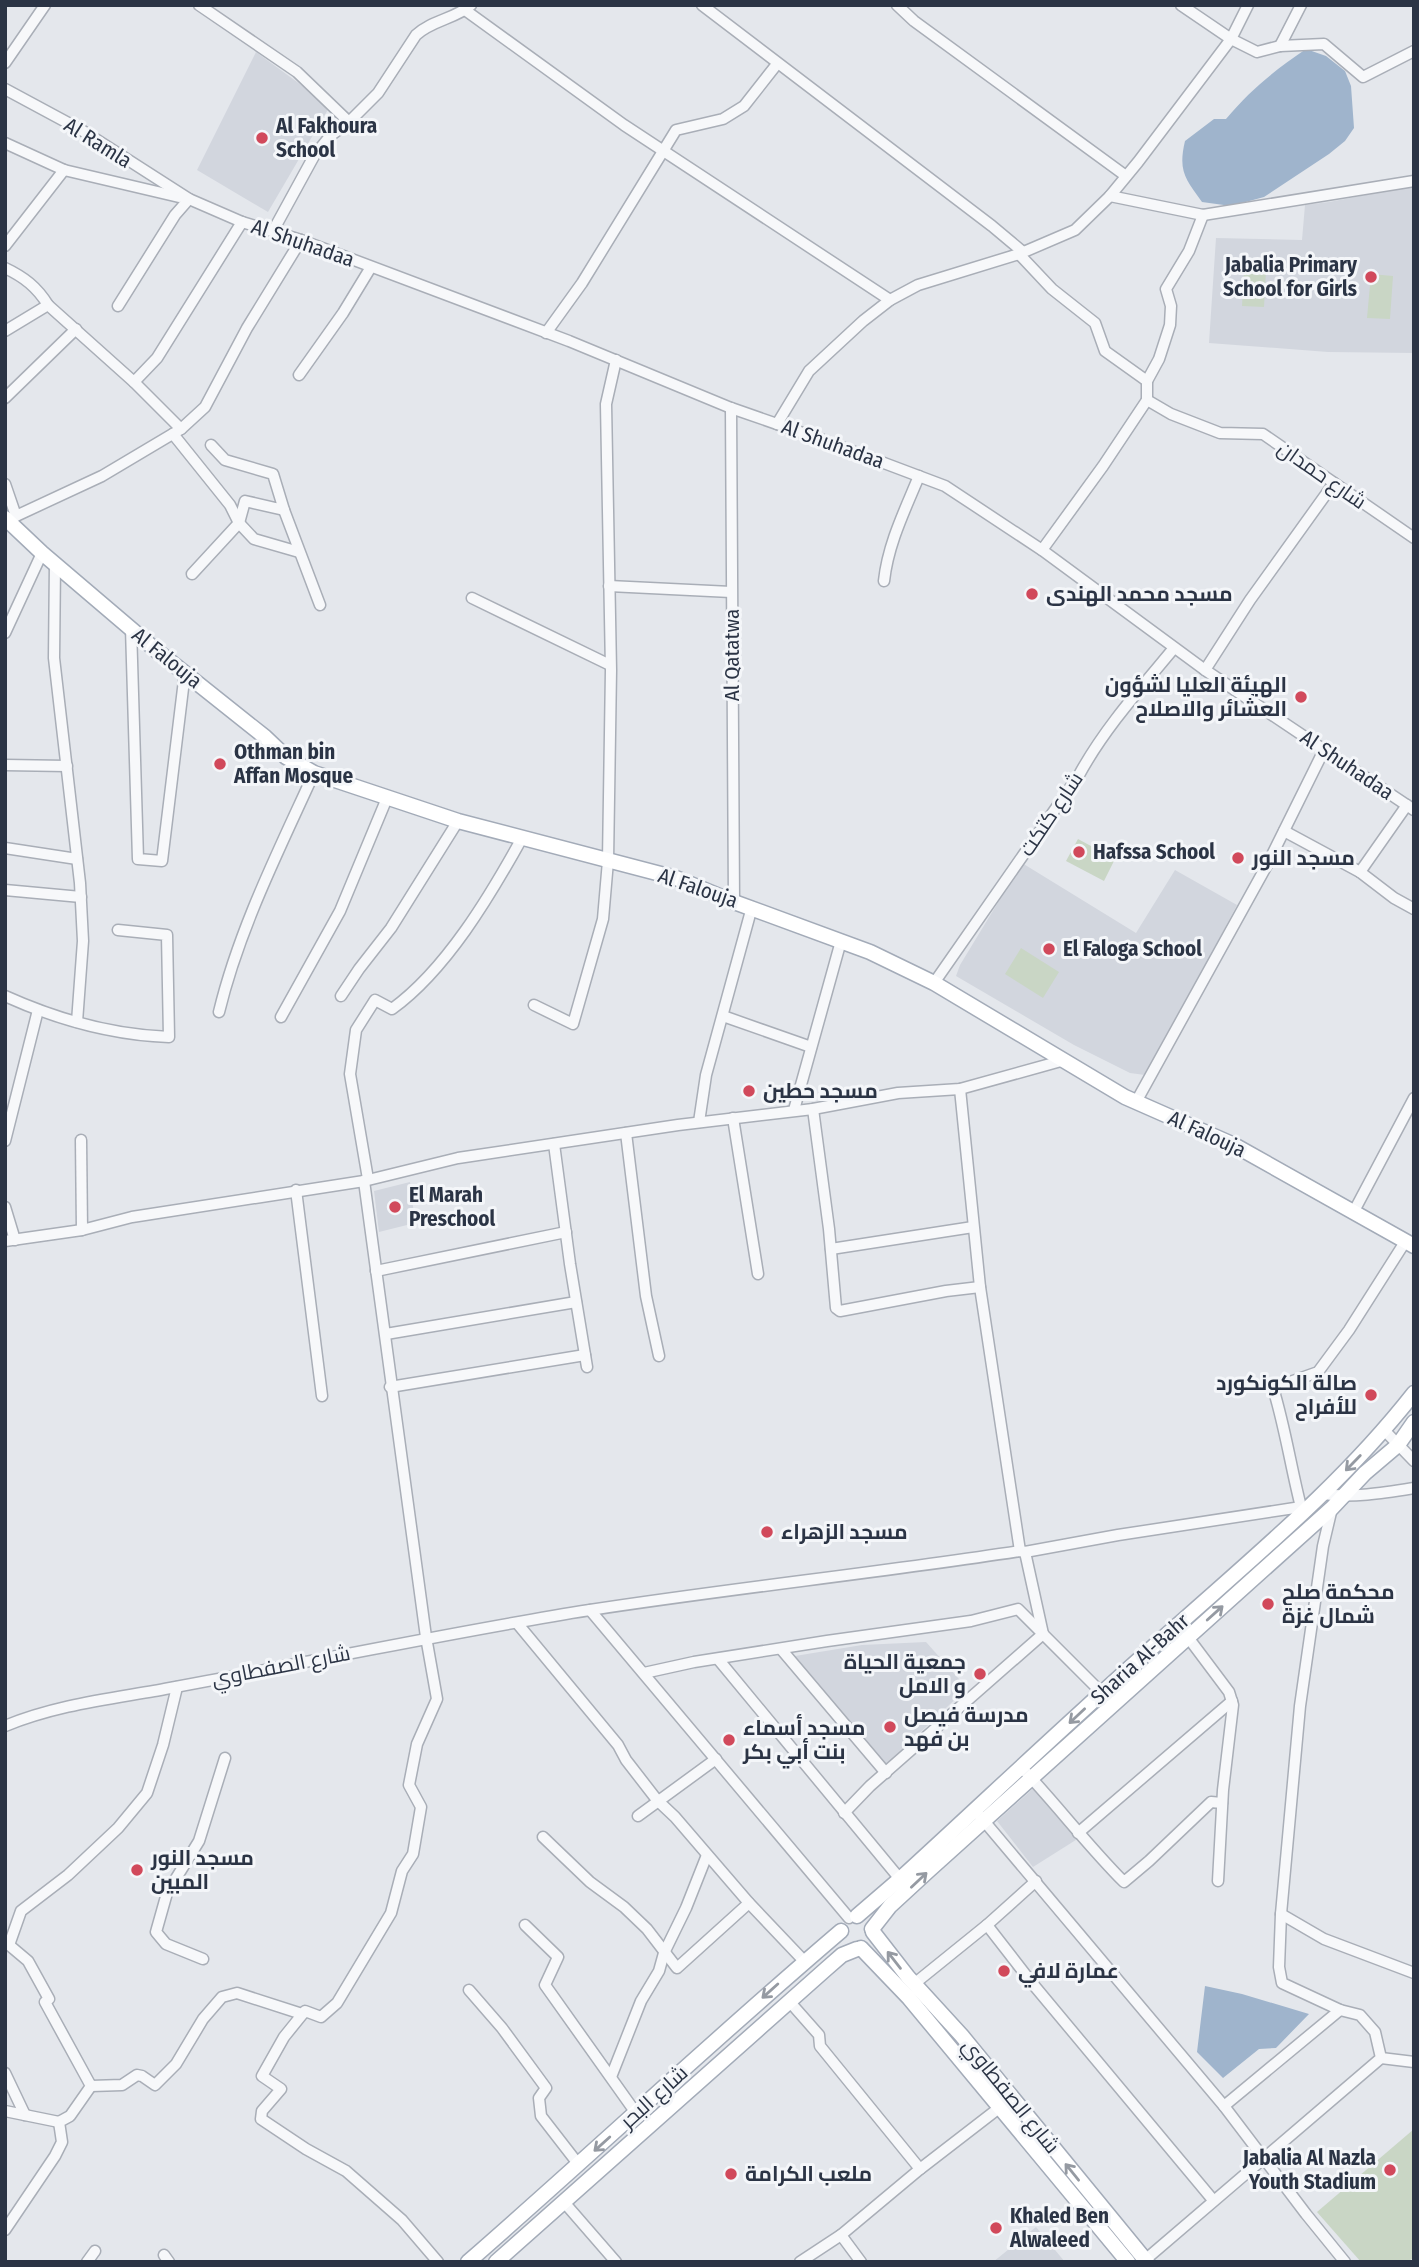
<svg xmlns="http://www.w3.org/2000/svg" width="1419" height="2267" font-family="'Fira Sans Condensed',Cairo,sans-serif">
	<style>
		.built { fill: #d2d6de }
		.green { fill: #c9d6c5 }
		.water { fill: #9fb4cc }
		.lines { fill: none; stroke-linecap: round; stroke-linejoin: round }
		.minor-casing { stroke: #a9aeb7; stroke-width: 13 }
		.major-casing { stroke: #a3abb8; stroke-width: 17 }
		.minor { stroke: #f7f8fa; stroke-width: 10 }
		.major { stroke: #fff; stroke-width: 14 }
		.oneway { stroke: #959aa2 }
		.poi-dot { fill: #d1495b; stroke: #f4f6f9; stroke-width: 2.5 }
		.labels { text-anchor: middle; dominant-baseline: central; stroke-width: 6; stroke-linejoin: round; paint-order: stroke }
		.poi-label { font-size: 21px; font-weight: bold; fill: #2b3445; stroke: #f4f6f9; text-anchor: start }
		.street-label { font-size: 21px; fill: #2b3445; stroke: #f4f6f9 }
	</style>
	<rect width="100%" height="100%" fill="#e4e7ec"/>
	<!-- built -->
	<g class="built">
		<polygon points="256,52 330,106 268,212 197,170"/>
		<polygon points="1414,186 1414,353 1328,352 1209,343 1216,238 1302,240 1305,205 1329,202"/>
		<polygon points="1022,863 1136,933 1175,870 1237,905 1149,1072 1145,1075 1130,1073 1074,1045 956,976 960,965"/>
		<polygon points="410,1182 415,1223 379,1232 374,1191"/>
		<polygon points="926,1642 967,1688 885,1766 795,1656 862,1645"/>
		<polygon points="1037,1785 1079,1838 1033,1867 997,1821"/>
		<polygon points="1036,2227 1065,2262 993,2262"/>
	</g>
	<!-- green -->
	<g class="green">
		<polygon points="1244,270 1266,271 1264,307 1242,306"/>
		<polygon points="1371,274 1393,276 1390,319 1367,318"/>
		<polygon points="1078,839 1115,859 1104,881 1066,861"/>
		<polygon points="1021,948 1059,972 1043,998 1005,974"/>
		<polygon points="1414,2129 1414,2257 1408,2262 1361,2262 1317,2212"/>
	</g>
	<!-- water -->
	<g class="water">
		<path d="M 1306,49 L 1326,56 L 1345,71 L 1351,86 L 1354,128 L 1345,141 L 1329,154 L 1264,197 L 1231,206 L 1202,202 C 1185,178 1178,171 1185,141 L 1214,119 L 1226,119 C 1251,89 1274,71 1306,49 Z"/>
		<polygon points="1205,1986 1242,1994 1309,2014 1276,2048 1259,2049 1223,2078 1197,2052"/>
	</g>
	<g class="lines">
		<!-- minor casing -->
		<g class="minor-casing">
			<g id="minor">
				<polyline points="199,5 297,72 349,122"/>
				<polyline points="702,5 992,226 1023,252"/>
				<polyline points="897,5 914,21 1126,176"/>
				<polyline points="1181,5 1231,39 1257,52 1280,46 1324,44 1363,77 1414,51"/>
				<polyline points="465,10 624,125 890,300"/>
				<polyline points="1280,46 1301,5"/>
				<polyline points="5,63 45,5"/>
				<polyline points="5,89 83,131 189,199 242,222 301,240 569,341 731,408 823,440 945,486 1042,550 1205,670 1414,810"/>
				<polyline points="5,143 64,170 179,197"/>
				<polyline points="1110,196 1203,215 1414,181"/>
				<path d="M 273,231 L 314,156 L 330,136 L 349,122 L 378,93 L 416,35 C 432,20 455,19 471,5"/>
				<polyline points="5,246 64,170"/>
				<polyline points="1019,254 1052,289 1095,323 1105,351 1147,381"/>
				<path d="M 5,268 C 24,277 37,287 48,305 L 5,331"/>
				<polyline points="48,305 134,382 157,358 242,222"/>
				<polyline points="118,306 175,215 189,199"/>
				<polyline points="546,333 582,283 676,130 723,119 744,106 777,64"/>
				<polyline points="299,375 343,313 371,267"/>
				<polyline points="5,398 76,329"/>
				<polyline points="1147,400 1171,414 1220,433 1263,434 1414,538"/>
				<polyline points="731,408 734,902"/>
				<polyline points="777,424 809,371 863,321 890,300 918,285 1019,254 1075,230 1110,196 1138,162 1231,39 1248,5"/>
				<polyline points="181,429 205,407 247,328 301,240"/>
				<polyline points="173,434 230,505 239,523 254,539 299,552"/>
				<polyline points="5,484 16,516 11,519"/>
				<polyline points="284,510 320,605"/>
				<polyline points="16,516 102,476 181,429 134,382"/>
				<polyline points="1042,550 1103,466 1147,400 1147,381 1159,359 1170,325 1171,306 1166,289 1189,251 1203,215"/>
				<polyline points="55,563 54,658 80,883 83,941 77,1022"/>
				<polyline points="192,574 239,523 245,501 284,510 273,474 225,460 211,445"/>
				<path d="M 884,581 C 888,544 905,510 919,476"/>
				<polyline points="609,586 731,592"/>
				<polyline points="472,598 610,665"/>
				<polyline points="131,628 138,859 162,861 185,672"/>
				<polyline points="5,633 42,553"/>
				<polyline points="1205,670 1250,600 1334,483"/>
				<polyline points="5,765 67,766"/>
				<polyline points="1407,805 1360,872 1394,898 1414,909"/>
				<polyline points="1284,831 1360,872"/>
				<polyline points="5,848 77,859"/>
				<polyline points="5,890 81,897"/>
				<path d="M 934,983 L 1079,775 C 1104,729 1140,689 1174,648"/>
				<path d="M 5,996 C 56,1019 113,1035 169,1037 L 167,935 L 118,930"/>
				<polyline points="341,996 359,969 391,928 458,821"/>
				<polyline points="534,1005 573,1024 603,919 608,861 611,670 606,404 616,360"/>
				<path d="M 219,1012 C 239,929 279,850 314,773"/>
				<polyline points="723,1016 811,1047"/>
				<polyline points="281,1017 340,911 387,798"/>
				<polyline points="960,1089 980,1287 1020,1551"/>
				<polyline points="1136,1102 1267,865 1324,750"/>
				<polyline points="813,1109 829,1229 836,1308 840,1311 946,1291 980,1287"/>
				<polyline points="794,1110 841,941"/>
				<polyline points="733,1118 758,1274"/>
				<polyline points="699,1122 706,1075 752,907"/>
				<polyline points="626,1133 646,1296 659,1356"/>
				<polyline points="81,1140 82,1230"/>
				<polyline points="5,1141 38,1010"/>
				<polyline points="554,1144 570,1264 587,1367"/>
				<path d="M 368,1179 L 350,1074 L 356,1030 L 375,1000 L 392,1009 C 446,970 490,896 522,838"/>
				<polyline points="364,1181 426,1637 437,1699 417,1744 409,1785 421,1807 413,1854 402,1871 391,1913 337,2003 321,2017 305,2011 284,2037 262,2076 281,2089 262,2111 261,2119 306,2149 346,2171 402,2220 438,2262"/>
				<polyline points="296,1190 322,1396"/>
				<polyline points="5,1207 15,1240"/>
				<polyline points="1353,1213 1414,1098"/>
				<polyline points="5,1241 82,1230 132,1217 364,1181 458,1158 678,1125 813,1109 898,1093 960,1089 1061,1061"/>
				<polyline points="831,1249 973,1227"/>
				<polyline points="376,1271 566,1232"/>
				<polyline points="386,1334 576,1302"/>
				<polyline points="390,1387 585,1355"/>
				<polyline points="1385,1431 1414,1461"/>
				<path d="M 1322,1494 C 1353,1498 1383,1493 1414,1488"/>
				<path d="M 1301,1507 C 1291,1468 1285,1427 1273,1388 L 1318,1372 L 1349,1330 L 1405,1242"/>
				<polyline points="1025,1552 1043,1634"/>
				<polyline points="590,1610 849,1918"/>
				<polyline points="517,1623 618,1745 626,1760 657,1800 675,1817 749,1903 805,1962"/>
				<polyline points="1184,1632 1229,1692 1233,1705 1223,1790 1218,1881"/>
				<polyline points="781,1649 886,1773"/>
				<polyline points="718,1659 900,1879"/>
				<polyline points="644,1673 694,1662 827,1641 971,1621 1018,1609 1102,1693"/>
				<path d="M 5,1726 C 54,1706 102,1700 154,1691 C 197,1683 241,1675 284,1666 C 386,1647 488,1626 590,1610 C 733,1588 877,1573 1020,1551 L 1025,1552 L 1118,1535 L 1301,1507 L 1304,1512"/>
				<path d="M 1022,1768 C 1057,1805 1088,1846 1124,1882 L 1149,1861 L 1211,1802 L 1222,1803"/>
				<polyline points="844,1813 870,1786 1043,1634"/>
				<polyline points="979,1815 1224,2106 1306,2214 1345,2262"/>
				<polyline points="638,1816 716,1759"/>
				<polyline points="1078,1833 1232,1701"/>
				<polyline points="543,1837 590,1882 624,1907 647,1929 677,1968 749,1903"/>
				<polyline points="1036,1881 987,1925 1032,1983 1213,2200"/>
				<polyline points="1281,1914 1324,1939 1414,1973"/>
				<polyline points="525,1925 558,1957 545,1985 636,2113"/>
				<polyline points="203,1959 166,1944 156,1932 167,1893 199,1841 225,1758"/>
				<polyline points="914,1984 987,1925"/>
				<polyline points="469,1990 502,2028 546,2088 539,2098 541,2116 579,2165"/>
				<polyline points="789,2001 819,2035 820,2046 920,2169"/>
				<polyline points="1381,2058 1414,2062"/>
				<polyline points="5,2073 25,2115"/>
				<polyline points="611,2077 641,2001 659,1971 664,1953 686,1908 707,1855"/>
				<polyline points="91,2086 122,2085 137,2075 142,2076 155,2085 176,2064 203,2019 222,1997 237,1993 302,2014"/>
				<polyline points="1224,2106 1340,2010"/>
				<polyline points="5,2111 59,2122"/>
				<polyline points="563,2201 616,2262"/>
				<polyline points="5,2230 55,2156 62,2142 59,2122 70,2116 91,2086 45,2002 49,1999 28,1961 9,1945 21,1911 68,1875 118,1828 147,1793 163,1745 177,1687"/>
				<polyline points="841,2235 861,2262"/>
				<polyline points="164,2255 169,2262"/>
				<polyline points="1145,2260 1381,2058 1375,2032 1360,2015 1340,2010 1282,1983 1279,1967 1281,1914 1300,1706 1323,1546 1332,1508"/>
				<polyline points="87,2262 95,2251"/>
				<polyline points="800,2262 841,2235 920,2169 1012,2098"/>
			</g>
		</g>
		<!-- major casing -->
		<g class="major-casing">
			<g id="major">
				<polyline points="5,518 42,553 157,651 265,737 286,757 314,773 458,821 676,878 734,902 870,952 934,983 1125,1097 1234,1145 1414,1246"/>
				<path d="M 857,1916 L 900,1879 C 993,1794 1084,1707 1179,1624 C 1262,1550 1345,1481 1414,1393"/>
				<polyline points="872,1929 890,1906 928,1871 1332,1508 1365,1473 1398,1445 1414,1422"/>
				<polyline points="873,1932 908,1977 962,2036 1147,2262"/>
				<polyline points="861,1948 909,1998 1128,2262"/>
				<path d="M 468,2262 C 593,2153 714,2039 841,1931"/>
				<polyline points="496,2262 826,1969 842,1955 857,1949"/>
			</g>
		</g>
		<!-- minor -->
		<use href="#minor" class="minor"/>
		<!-- major -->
		<use href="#major" class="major"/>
	</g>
	<!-- one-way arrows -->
	<defs><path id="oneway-shaft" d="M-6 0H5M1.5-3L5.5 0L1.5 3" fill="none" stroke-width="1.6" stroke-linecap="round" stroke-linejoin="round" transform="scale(1.75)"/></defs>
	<g class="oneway">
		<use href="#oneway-shaft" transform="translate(1353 1463) rotate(134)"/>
		<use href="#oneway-shaft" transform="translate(1215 1613) rotate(-42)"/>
		<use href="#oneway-shaft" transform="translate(1077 1716) rotate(137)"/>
		<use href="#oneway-shaft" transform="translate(919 1880) rotate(-43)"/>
		<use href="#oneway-shaft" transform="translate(894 1960) rotate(-128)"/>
		<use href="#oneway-shaft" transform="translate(770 1991) rotate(138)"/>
		<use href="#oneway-shaft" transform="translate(602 2144) rotate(138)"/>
		<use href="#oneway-shaft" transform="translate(1072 2172) rotate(-129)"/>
	</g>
	<!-- markers -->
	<g class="poi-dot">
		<circle cx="262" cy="138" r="7"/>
		<circle cx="1371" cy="277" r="7"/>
		<circle cx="1032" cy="594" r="7"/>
		<circle cx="1301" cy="697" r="7"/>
		<circle cx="220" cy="764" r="7"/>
		<circle cx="1079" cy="852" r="7"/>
		<circle cx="1238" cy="858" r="7"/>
		<circle cx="1049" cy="949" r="7"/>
		<circle cx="749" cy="1091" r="7"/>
		<circle cx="395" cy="1207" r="7"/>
		<circle cx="1371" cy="1395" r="7"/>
		<circle cx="767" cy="1532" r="7"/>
		<circle cx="1268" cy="1604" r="7"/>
		<circle cx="980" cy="1674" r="7"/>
		<circle cx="890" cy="1727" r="7"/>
		<circle cx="729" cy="1740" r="7"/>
		<circle cx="137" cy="1870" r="7"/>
		<circle cx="1004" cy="1971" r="7"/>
		<circle cx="1390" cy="2170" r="7"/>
		<circle cx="731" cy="2174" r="7"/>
		<circle cx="996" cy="2228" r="7"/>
	</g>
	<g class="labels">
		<!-- poi labels -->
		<g class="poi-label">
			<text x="276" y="126">Al Fakhoura<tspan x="276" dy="24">School</tspan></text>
			<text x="1357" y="265" text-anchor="end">Jabalia Primary<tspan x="1357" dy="24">School for Girls</tspan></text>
			<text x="1046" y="594">مسجد محمد الهندى</text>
			<text x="1287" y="685" text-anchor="end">الهيئة العليا لشؤون<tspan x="1287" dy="24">العشائر والاصلاح</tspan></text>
			<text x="234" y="752">Othman bin<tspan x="234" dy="24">Affan Mosque</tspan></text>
			<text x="1093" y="852">Hafssa School</text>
			<text x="1252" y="858">مسجد النور</text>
			<text x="1063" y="949">El Faloga School</text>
			<text x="763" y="1091">مسجد حطين</text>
			<text x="409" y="1195">El Marah<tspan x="409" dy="24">Preschool</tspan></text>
			<text x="1357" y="1383" text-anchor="end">صالة الكونكورد<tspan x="1357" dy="24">للأفراح</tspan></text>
			<text x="781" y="1532">مسجد الزهراء</text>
			<text x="1282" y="1592">محكمة صلح<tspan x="1282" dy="24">شمال غزة</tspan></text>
			<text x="966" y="1662" text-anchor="end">جمعية الحياة<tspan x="966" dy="24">و الامل</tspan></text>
			<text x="904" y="1715">مدرسة فيصل<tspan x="904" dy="24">بن فهد</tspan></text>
			<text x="743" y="1728">مسجد أسماء<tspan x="743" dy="24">بنت أبي بكر</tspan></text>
			<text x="151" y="1858">مسجد النور<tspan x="151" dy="24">المبين</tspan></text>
			<text x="1018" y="1971">عمارة لافي</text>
			<text x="1376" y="2158" text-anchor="end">Jabalia Al Nazla<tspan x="1376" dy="24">Youth Stadium</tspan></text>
			<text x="745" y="2174">ملعب الكرامة</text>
			<text x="1010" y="2216">Khaled Ben<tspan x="1010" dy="24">Alwaleed</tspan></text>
		</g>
		<!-- street labels -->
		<g class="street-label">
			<text transform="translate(98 143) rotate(32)">Al Ramla</text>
			<text transform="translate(303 243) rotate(19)">Al Shuhadaa</text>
			<text transform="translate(833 444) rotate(20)">Al Shuhadaa</text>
			<text transform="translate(1322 475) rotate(35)">شارع حمدان</text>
			<text transform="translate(732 655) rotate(-90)">Al Qatatwa</text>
			<text transform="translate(167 658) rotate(39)">Al Falouja</text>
			<text transform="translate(1347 765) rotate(34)">Al Shuhadaa</text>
			<text transform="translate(1051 814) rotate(-56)">شارع كتكت</text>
			<text transform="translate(698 888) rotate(19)">Al Falouja</text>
			<text transform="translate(1207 1134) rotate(25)">Al Falouja</text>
			<text transform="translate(1140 1659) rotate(-42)">Sharia Al-Bahr</text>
			<text transform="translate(281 1666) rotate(-11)">شارع الصفطاوي</text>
			<text transform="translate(1011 2096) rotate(51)">شارع الصفطاوي</text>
			<text transform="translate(654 2097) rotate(-42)">شارع البحر</text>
		</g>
	</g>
	<!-- border -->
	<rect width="1419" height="2267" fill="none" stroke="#2b3445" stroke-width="14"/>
</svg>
